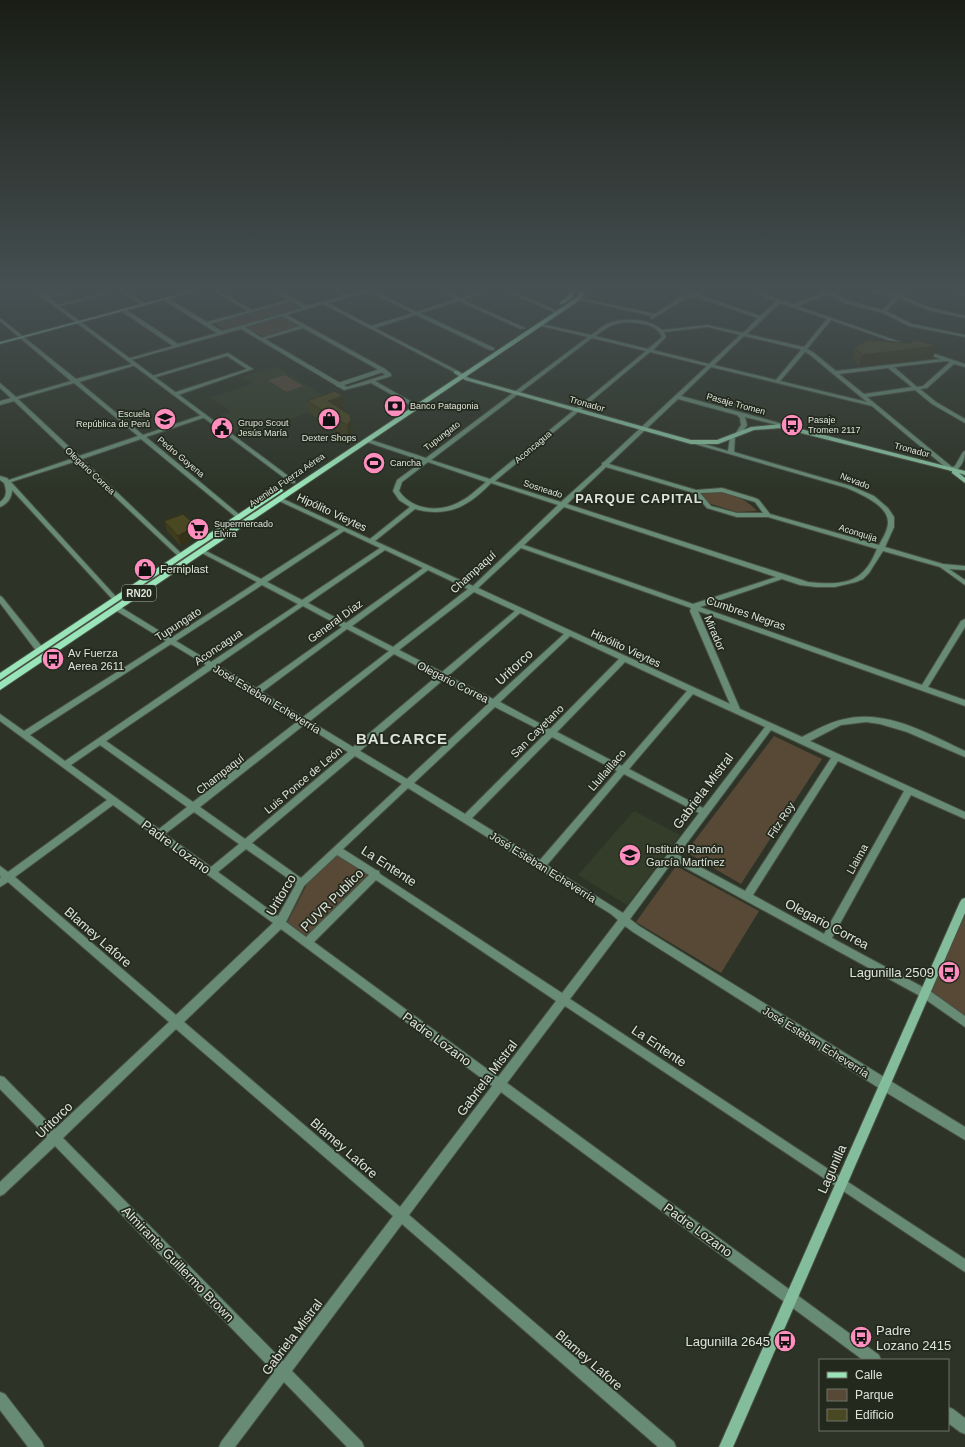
<svg xmlns="http://www.w3.org/2000/svg" width="965" height="1447" font-family="Arial,sans-serif">
	<style>
		.built { fill: #333d29 }
		.green { fill: #574936 }
		.lines { fill: none; stroke-linecap: round; stroke-linejoin: round }
		.pedestrian-casing { stroke: #495044; stroke-width: 5 }
		.minor-casing { stroke: #495044; stroke-width: 2 }
		.tertiary-casing { stroke: #495044; stroke-width: 2 }
		.secondary-casing { stroke: #495044; stroke-width: 2 }
		.primary-casing { stroke: #495044; stroke-width: 2 }
		.pedestrian { stroke: #678b75; stroke-width: 4 }
		.minor { fill: #678b75; fill-rule: evenodd }
		.tertiary { fill: #678b75; fill-rule: evenodd }
		.secondary { fill: #84bd9b; fill-rule: evenodd }
		.primary { fill: #99e4b8; fill-rule: evenodd }
		.wall { fill: #403d1e }
		.shaded-wall { fill: #343218 }
		.building { fill: #4a4723; stroke: #343218 }
		.labels { text-anchor: middle; dominant-baseline: central; stroke-width: 3.5; stroke-linejoin: round; paint-order: stroke }
		.far-street-label { font-size: 9px; fill: #dee3da; stroke: #232a1d }
		.far-poi-label { font-size: 9px; fill: #dee3da; stroke: #232a1d; text-anchor: start }
		.shield { fill: #232a1d; stroke: #a6aca1; stroke-width: 1 }
		.shield-label { font-size: 10px; font-weight: bold; fill: #dee3da }
		.street-label { font-size: 11px; fill: #dee3da; stroke: #232a1d }
		.poi-label { font-size: 11px; fill: #dee3da; stroke: #232a1d; text-anchor: start }
		.far-district-label { font-size: 13px; font-weight: bold; letter-spacing: 1px; fill: #dee3da; stroke: #232a1d }
		.near-street-label { font-size: 13px; fill: #dee3da; stroke: #232a1d }
		.near-poi-label { font-size: 13px; fill: #dee3da; stroke: #232a1d; text-anchor: end }
		.district-label { font-size: 15px; font-weight: bold; letter-spacing: 1px; fill: #dee3da; stroke: #232a1d }
	</style>
	<rect width="100%" height="100%" fill="#2d3427"/>
	<!-- built -->
	<g class="built">
		<polygon points="276,366 335,403 242,436 216,417 231,412 211,397 252,384 242,377"/>
		<polygon points="634,811 680,835 627,905 578,875"/>
	</g>
	<!-- green -->
	<g class="green">
		<polygon points="289,302 300,308 225,330 214,323"/>
		<polygon points="283,316 301,326 264,337 246,327"/>
		<polygon points="285,375 303,386 286,392 268,380"/>
		<path d="M 715,492 C 732,493 746,499 757,511 L 737,512 L 708,503 L 702,494 Z"/>
		<polygon points="281,494 283,494 0,685 0,682 32,657"/>
		<polygon points="774,736 822,759 741,884 686,852"/>
		<polygon points="337,854 370,875 307,937 287,923 308,882"/>
		<polygon points="676,866 759,911 721,973 636,922"/>
		<polygon points="965,902 965,1022 926,994"/>
	</g>
	<g class="lines">
		<!-- pedestrian casing -->
		<g class="pedestrian-casing">
			<polyline id="pedestrian" points="338,385 383,370"/>
		</g>
		<!-- minor casing -->
		<g class="minor-casing">
			<g id="minor">
				<polygon points="39,288 46,288 35,291 33,290"/>
				<polygon points="80,288 87,288 45,299 43,298"/>
				<polygon points="177,288 182,288 189,293 186,294"/>
				<path d="M 209,288 L 214,288 L 252,310 L 289,300 L 269,288 L 274,288 L 307,306 L 343,296 L 327,288 L 332,288 L 347,295 L 371,288 L 377,288 L 372,290 L 417,312 L 455,299 L 432,288 L 437,288 L 460,298 L 491,288 L 497,288 L 463,300 L 525,328 L 521,329 L 459,301 L 420,313 L 494,348 L 494,350 L 490,350 L 416,315 L 375,328 L 458,371 L 458,373 L 456,373 L 323,304 L 287,315 L 385,369 L 391,374 L 391,376 L 375,381 L 412,402 L 413,403 L 410,405 L 371,383 L 344,390 L 241,329 L 127,361 L 127,359 L 173,346 L 121,311 L 121,309 L 125,309 L 178,344 L 217,333 L 163,300 L 163,298 L 167,298 L 207,322 L 248,311 ZM 368,291 L 413,313 L 371,326 L 328,303 ZM 292,301 L 303,308 L 222,331 L 210,324 ZM 282,316 L 300,326 L 262,338 L 245,327 ZM 303,328 L 381,371 L 385,375 L 347,387 L 265,339 Z"/>
				<polygon points="498,288 503,288 560,312 556,313"/>
				<path d="M 672,288 C 679,288 685,292 692,293 C 698,293 705,288 712,288 L 697,294 L 760,316 L 776,301 L 739,288 L 745,288 L 793,304 L 824,293 L 816,288 L 821,288 L 829,292 L 853,288 L 867,288 L 898,295 L 911,288 L 916,288 L 902,296 L 931,308 L 965,316 L 965,318 L 928,310 L 899,298 L 886,311 L 912,324 L 965,335 L 965,337 L 909,326 L 883,313 L 845,303 L 828,294 L 797,306 L 909,345 L 905,346 L 831,320 L 807,349 L 813,352 L 836,371 L 941,359 L 921,352 L 921,351 L 923,350 L 965,364 L 965,367 L 954,364 L 927,388 L 920,389 L 936,402 L 965,419 L 965,423 L 932,404 L 915,390 L 867,397 L 952,467 L 955,466 L 963,452 L 965,451 C 965,460 960,472 950,471 L 872,406 L 711,367 L 681,396 L 790,426 L 790,428 L 745,417 L 747,425 L 741,434 L 737,434 L 736,433 L 741,425 L 740,418 L 737,415 L 678,399 L 609,464 L 696,490 L 722,488 L 755,498 L 759,500 L 770,514 L 879,545 C 883,538 888,530 888,522 C 888,505 860,494 847,488 L 688,442 L 691,440 L 728,451 L 730,437 L 735,436 L 734,452 L 851,486 L 874,496 L 888,508 L 894,517 L 894,527 L 885,547 L 943,564 L 965,566 L 965,570 L 949,569 L 965,580 L 965,585 L 940,567 L 883,551 L 869,573 L 863,579 L 856,582 L 835,587 L 816,587 L 800,585 L 782,579 L 700,607 L 922,685 L 961,621 L 965,619 L 965,627 L 928,687 L 965,700 L 965,706 L 698,611 L 740,709 L 802,737 C 816,730 829,722 845,719 C 886,709 929,734 965,751 L 965,757 L 907,732 L 880,724 L 866,722 L 841,725 L 810,741 L 965,812 L 965,819 L 911,795 L 832,938 L 930,991 L 965,1016 L 965,1027 L 922,997 L 673,861 L 630,919 L 639,926 L 965,1127 L 965,1140 L 882,1090 L 633,932 L 625,926 L 570,999 L 965,1259 L 965,1272 L 565,1006 L 507,1083 L 879,1355 L 881,1360 L 863,1360 L 501,1092 L 409,1215 L 674,1442 L 676,1447 L 658,1447 L 402,1224 L 292,1371 L 362,1442 L 364,1447 L 347,1447 L 284,1382 L 235,1447 L 219,1447 L 221,1442 L 274,1372 L 55,1146 L 4,1194 L 0,1196 L 0,1182 L 47,1137 L 0,1089 L 0,1076 L 4,1077 L 55,1129 L 169,1022 L 8,882 L 0,887 L 0,878 L 1,877 L 0,876 L 0,866 L 8,872 L 107,800 L 0,721 L 0,714 L 24,731 L 166,641 L 115,610 L 114,608 L 115,606 L 119,606 L 171,638 L 257,582 L 200,552 L 200,550 L 204,550 L 261,579 L 339,529 L 277,500 L 277,498 L 281,498 L 370,539 L 410,507 L 399,500 L 393,491 L 397,480 L 423,461 L 364,441 L 364,439 L 368,439 L 426,458 L 588,337 L 537,325 L 537,323 L 591,335 C 596,332 601,327 607,324 C 621,317 651,318 662,330 L 708,325 L 743,333 L 758,318 L 693,296 L 683,300 L 652,319 L 650,318 L 652,316 L 568,297 L 570,296 L 655,314 L 679,298 L 689,295 ZM 861,289 L 896,297 L 882,310 L 849,301 L 833,293 ZM 780,303 L 827,319 L 804,347 L 747,334 ZM 623,322 C 636,323 656,322 662,337 L 648,349 L 595,336 L 610,326 ZM 708,327 L 740,335 L 709,364 L 653,350 L 666,337 L 664,332 ZM 744,336 L 799,349 L 801,350 L 776,380 L 714,365 ZM 592,338 L 646,351 L 490,479 L 431,460 ZM 650,352 L 707,366 L 604,462 L 602,463 L 602,465 L 561,502 L 495,481 ZM 805,352 L 809,354 L 867,402 L 780,381 ZM 946,361 L 950,362 L 923,386 L 917,387 L 894,367 ZM 888,368 L 912,387 L 864,394 L 839,374 ZM 428,462 L 486,482 C 478,488 470,497 461,501 C 441,513 413,511 399,491 L 402,482 ZM 606,467 L 694,493 L 707,508 L 737,517 L 768,517 L 877,549 C 874,556 870,565 864,571 C 851,586 826,584 808,582 L 567,504 ZM 491,483 L 558,505 L 473,586 L 375,541 L 415,509 C 432,514 452,513 467,503 C 476,498 484,490 491,483 ZM 722,492 L 755,502 L 763,513 L 737,513 L 711,506 L 700,493 ZM 564,507 L 776,577 L 693,604 L 524,545 ZM 344,531 L 380,548 L 302,600 L 267,582 ZM 521,548 L 691,608 L 690,611 L 730,704 L 478,588 ZM 385,550 L 423,568 L 346,623 L 308,603 ZM 428,570 L 468,589 L 393,647 L 352,626 ZM 262,585 L 298,604 L 211,662 L 176,641 ZM 474,592 L 515,611 L 442,672 L 399,650 ZM 303,606 L 342,627 L 256,688 L 217,665 ZM 520,613 L 564,634 L 493,699 L 448,676 ZM 347,629 L 389,651 L 303,717 L 262,692 ZM 570,636 L 619,659 L 550,729 L 500,702 ZM 171,644 L 206,665 L 65,761 L 30,735 ZM 394,654 L 437,676 L 353,747 L 310,721 ZM 625,662 L 687,691 L 622,766 L 557,732 ZM 212,669 L 298,721 L 193,802 L 106,741 ZM 443,680 L 489,703 L 407,779 L 360,751 ZM 693,694 L 765,727 L 703,808 L 629,769 ZM 495,707 L 546,733 L 465,814 L 414,783 ZM 304,725 L 348,752 L 245,839 L 200,807 ZM 771,730 L 831,758 L 745,891 L 678,855 ZM 552,737 L 617,771 L 540,860 L 472,818 ZM 100,745 L 187,807 L 159,829 L 71,765 ZM 355,756 L 402,784 L 301,878 L 252,843 ZM 838,761 L 904,791 L 824,934 L 753,895 ZM 624,774 L 699,813 L 623,913 L 547,865 ZM 408,788 L 611,914 L 618,920 L 562,993 L 380,874 L 379,871 L 376,870 L 343,849 ZM 113,805 L 273,923 L 176,1015 L 15,877 ZM 194,812 L 239,844 L 211,867 L 165,834 ZM 246,849 L 296,884 L 278,916 L 218,872 ZM 337,855 L 369,875 L 306,937 L 286,922 L 304,886 ZM 376,880 L 556,1001 L 498,1077 L 314,942 ZM 281,929 L 492,1086 L 400,1207 L 184,1022 ZM 176,1029 L 393,1216 L 283,1361 L 63,1138 Z"/>
				<polygon points="937,288 943,288 965,295 965,297"/>
				<polygon points="121,289 146,304 142,305 120,291 56,307 54,306"/>
				<path d="M 0,318 L 76,379 L 136,363 L 136,365 L 79,382 L 143,435 L 202,415 L 206,415 L 206,417 L 146,437 L 241,516 L 241,518 L 237,518 L 141,439 L 82,459 L 183,555 L 183,557 L 179,557 L 77,461 L 11,482 L 119,600 L 116,602 L 114,601 L 12,490 C 12,498 7,504 0,507 L 0,502 C 7,497 7,491 4,483 L 0,480 L 0,476 L 7,478 L 9,480 L 74,458 L 14,401 L 0,405 L 0,401 L 11,398 L 0,388 L 0,383 L 16,397 L 71,381 L 0,321 ZM 74,383 L 138,436 L 79,456 L 18,399 Z"/>
				<polygon points="228,353 253,369 175,396 172,394 173,393 247,369 227,356 153,378 149,377"/>
				<polygon points="0,596 2,597 43,648 44,650 43,652 37,652 0,603"/>
				<polygon points="0,1392 5,1394 42,1442 44,1447 28,1447 0,1410"/>
				<polygon points="948,1407 953,1409 965,1418 965,1434 960,1432 948,1423"/>
			</g>
		</g>
		<!-- tertiary casing -->
		<g class="tertiary-casing">
			<polygon id="tertiary" points="30,288 35,288 295,481 295,483 291,483"/>
		</g>
		<!-- secondary casing -->
		<g class="secondary-casing">
			<g id="secondary">
				<polygon points="202,288 209,288 0,344 0,342"/>
				<polygon points="586,288 591,288 583,294 581,294 581,292"/>
				<polygon points="454,371 458,371 469,378 691,440 717,440 751,427 781,424 965,471 965,475 959,473 965,478 965,483 952,473 952,471 781,428 754,430 718,444 691,444 465,380 454,373"/>
				<polygon points="965,898 965,913 733,1447 719,1447 960,902 962,899"/>
			</g>
		</g>
		<!-- primary casing -->
		<g class="primary-casing">
			<g id="primary">
				<path d="M 571,288 L 577,288 C 573,295 569,304 560,304 L 560,302 L 568,296 Z"/>
				<polygon points="579,288 585,288 585,293 580,300 0,690 0,682 576,298 579,293"/>
				<polygon points="276,489 282,489 283,491 0,680 0,673"/>
			</g>
		</g>
		<!-- pedestrian -->
		<use href="#pedestrian" class="pedestrian"/>
		<!-- minor -->
		<use href="#minor" class="minor"/>
		<!-- tertiary -->
		<use href="#tertiary" class="tertiary"/>
		<!-- secondary -->
		<use href="#secondary" class="secondary"/>
		<!-- primary -->
		<use href="#primary" class="primary"/>
	</g>
	<!-- wall -->
	<g class="wall">
		<polygon points="910,343 933,358 859,366 852,358 855,347"/>
		<polygon points="343,396 345,408 342,409 351,420 353,432 348,438 309,413 307,401"/>
		<polygon points="164,521 193,523 196,533 190,537 191,540 181,546 167,531"/>
	</g>
	<!-- shaded-wall -->
	<g class="shaded-wall">
		<polygon points="937,346 933,358 859,366 862,355"/>
		<polygon points="343,396 345,408 330,414 328,401"/>
		<polygon points="351,420 353,432 348,438 347,425"/>
		<polygon points="193,523 196,533 190,537 191,540 181,546 178,536 186,528"/>
	</g>
	<!-- building -->
	<g class="building">
		<polygon points="868,340 910,343 917,340 937,346 862,355 855,347"/>
		<polygon points="335,391 343,396 328,401 350,415 351,420 347,425 307,401"/>
		<polygon points="183,514 193,523 186,528 188,530 178,536 164,521"/>
	</g>
	<!-- sky -->
	<linearGradient id="sky" x2="0" y2="1"><stop stop-color="#191d15"/><stop offset="0.59" stop-color="#465052"/><stop offset="1" stop-color="#465052" stop-opacity="0"/></linearGradient>
	<rect width="965" height="491" fill="url(#sky)"/>
	<!-- icons -->
	<defs>
		<g id="bank-disc" transform="scale(1.15)"><circle r="9.5" fill="#fe8ebd" stroke="#232a1d"/><path d="M-6-4H6V4H-6ZM0-2.3a2.3 2.3 0 1 0 0 4.6a2.3 2.3 0 1 0 0-4.6Z" fill="#111"/></g>
		<g id="school-disc" transform="scale(1.15)"><circle r="9.5" fill="#fe8ebd" stroke="#232a1d"/><path d="M0-5L7-2L0 1L-7-2ZM-4 1L0 2.5L4 1V4Q0 6-4 4Z" fill="#111"/></g>
		<g id="shop-disc" transform="scale(1.15)"><circle r="9.5" fill="#fe8ebd" stroke="#232a1d"/><path d="M-5-2.5h2.3a2.7 3.5 0 0 1 5.4 0H5L5.5 6h-11ZM-1.5-2.5h3a1.5 2.3 0 0 0-3 0Z" fill="#111"/></g>
		<g id="bus-disc" transform="scale(1.15)"><circle r="9.5" fill="#fe8ebd" stroke="#232a1d"/><path d="M-5-6H5V4H4V6H2V4H-2V6H-4V4H-5ZM-3.5-4V0h7V-4ZM-3.5 1.2v1.5H-2V1.2ZM2 1.2v1.5H3.5V1.2Z" fill="#111"/></g>
		<g id="civic-disc" transform="scale(1.15)"><circle r="9.5" fill="#fe8ebd" stroke="#232a1d"/><path d="M-.6-6.5H3V-4.5H.6V-3L4-1V1h2V6H-6V1h2V-1L-.6-3ZM-1.2 2.5V6h2.4V2.5Z" fill="#111"/></g>
		<g id="stadium-disc" transform="scale(1.15)"><circle r="9.5" fill="#fe8ebd" stroke="#232a1d"/><path d="M0-5a6.5 5 0 1 0 0 10a6.5 5 0 1 0 0-10ZM-3.5-1.8h7v3.6h-7Z" fill="#111"/></g>
		<g id="supermarket-disc" transform="scale(1.15)"><circle r="9.5" fill="#fe8ebd" stroke="#232a1d"/><path d="M-6-5.5h2.5l.6 2H6L4.5 2H-2.5L-4.4-4H-6ZM-1.5 3.2a1.3 1.3 0 1 0 .1 0ZM3 3.2a1.3 1.3 0 1 0 .1 0Z" fill="#111"/></g>
	</defs>
	<g fill-rule="evenodd">
		<use href="#bank-disc" x="395" y="406"/>
		<use href="#school-disc" x="165" y="419"/>
		<use href="#shop-disc" x="329" y="419"/>
		<use href="#bus-disc" x="792" y="425"/>
		<use href="#civic-disc" x="222" y="428"/>
		<use href="#stadium-disc" x="374" y="463"/>
		<use href="#supermarket-disc" x="198" y="529"/>
		<use href="#shop-disc" x="145" y="569"/>
		<use href="#bus-disc" x="53" y="659"/>
		<use href="#school-disc" x="630" y="855"/>
		<use href="#bus-disc" x="949" y="972"/>
		<use href="#bus-disc" x="861" y="1337"/>
		<use href="#bus-disc" x="785" y="1341"/>
	</g>
	<g class="labels">
		<!-- far-street labels -->
		<g class="far-street-label">
			<text transform="translate(587 404) rotate(16)">Tronador</text>
			<text transform="translate(736 404) rotate(15)">Pasaje Tromen</text>
			<text transform="translate(442 436) rotate(-37)">Tupungato</text>
			<text transform="translate(533 447) rotate(-40)">Aconcagua</text>
			<text transform="translate(912 450) rotate(15)">Tronador</text>
			<text transform="translate(181 457) rotate(40)">Pedro Goyena</text>
			<text transform="translate(90 471) rotate(43)">Olegario Correa</text>
			<text transform="translate(287 480) rotate(-34)">Avenida Fuerza Aérea</text>
			<text transform="translate(855 481) rotate(21)">Nevado</text>
			<text transform="translate(543 489) rotate(18)">Sosneado</text>
			<text transform="translate(858 533) rotate(17)">Aconquija</text>
		</g>
		<!-- far-poi labels -->
		<g class="far-poi-label">
			<text x="410" y="406">Banco Patagonia</text>
			<text x="150" y="414" text-anchor="end">Escuela<tspan x="150" dy="10">República de Perú</tspan></text>
			<text x="808" y="420">Pasaje<tspan x="808" dy="10">Tromen 2117</tspan></text>
			<text x="238" y="423">Grupo Scout<tspan x="238" dy="10">Jesús María</tspan></text>
			<text x="329" y="438" text-anchor="middle">Dexter Shops</text>
			<text x="390" y="463">Cancha</text>
			<text x="214" y="524">Supermercado<tspan x="214" dy="10">Elvira</tspan></text>
		</g>
		<!-- shield labels -->
		<rect class="shield" x="122" y="585" width="34" height="16" rx="3"/>
		<g class="shield-label">
			<text x="139" y="593">RN20</text>
		</g>
		<!-- street labels -->
		<g class="street-label">
			<text transform="translate(332 512) rotate(25)">Hipólito Vieytes</text>
			<text transform="translate(473 572) rotate(-42)">Champaquí</text>
			<text transform="translate(746 613) rotate(19)">Cumbres Negras</text>
			<text transform="translate(335 621) rotate(-36)">General Díaz</text>
			<text transform="translate(178 624) rotate(-33)">Tupungato</text>
			<text transform="translate(715 633) rotate(67)">Mirador</text>
			<text transform="translate(218 647) rotate(-34)">Aconcagua</text>
			<text transform="translate(626 648) rotate(25)">Hipólito Vieytes</text>
			<text transform="translate(453 682) rotate(27)">Olegario Correa</text>
			<text transform="translate(267 699) rotate(31)">José Esteban Echeverría</text>
			<text transform="translate(537 731) rotate(-45)">San Cayetano</text>
			<text transform="translate(607 770) rotate(-49)">Llullaillaco</text>
			<text transform="translate(220 774) rotate(-38)">Champaquí</text>
			<text transform="translate(303 780) rotate(-40)">Luis Ponce de León</text>
			<text transform="translate(781 820) rotate(-57)">Fitz Roy</text>
			<text transform="translate(857 859) rotate(-61)">Llaima</text>
			<text transform="translate(543 867) rotate(32)">José Esteban Echeverría</text>
			<text transform="translate(816 1042) rotate(32)">José Esteban Echeverría</text>
		</g>
		<!-- poi labels -->
		<g class="poi-label">
			<text x="160" y="569">Ferniplast</text>
			<text x="68" y="653">Av Fuerza<tspan x="68" dy="13">Aerea 2611</tspan></text>
			<text x="646" y="849">Instituto Ramón<tspan x="646" dy="13">García Martínez</tspan></text>
		</g>
		<!-- far-district labels -->
		<g class="far-district-label">
			<text x="639" y="498">PARQUE CAPITAL</text>
		</g>
		<!-- near-street labels -->
		<g class="near-street-label">
			<text transform="translate(514 667) rotate(-43)">Uritorco</text>
			<text transform="translate(703 791) rotate(-53)">Gabriela Mistral</text>
			<text transform="translate(176 847) rotate(36)">Padre Lozano</text>
			<text transform="translate(389 866) rotate(33)">La Entente</text>
			<text transform="translate(281 895) rotate(-59)">Uritorco</text>
			<text transform="translate(332 900) rotate(-45)">PUVR Publico</text>
			<text transform="translate(827 924) rotate(28)">Olegario Correa</text>
			<text transform="translate(98 937) rotate(41)">Blamey Lafore</text>
			<text transform="translate(437 1039) rotate(36)">Padre Lozano</text>
			<text transform="translate(659 1046) rotate(34)">La Entente</text>
			<text transform="translate(487 1078) rotate(-53)">Gabriela Mistral</text>
			<text transform="translate(54 1120) rotate(-44)">Uritorco</text>
			<text transform="translate(344 1148) rotate(41)">Blamey Lafore</text>
			<text transform="translate(832 1169) rotate(-66)">Lagunilla</text>
			<text transform="translate(698 1230) rotate(36)">Padre Lozano</text>
			<text transform="translate(178 1264) rotate(46)">Almirante Guillermo Brown</text>
			<text transform="translate(292 1337) rotate(-53)">Gabriela Mistral</text>
			<text transform="translate(589 1360) rotate(41)">Blamey Lafore</text>
		</g>
		<!-- near-poi labels -->
		<g class="near-poi-label">
			<text x="934" y="972">Lagunilla 2509</text>
			<text x="876" y="1330" text-anchor="start">Padre<tspan x="876" dy="15">Lozano 2415</tspan></text>
			<text x="770" y="1341">Lagunilla 2645</text>
		</g>
		<!-- district labels -->
		<g class="district-label">
			<text x="402" y="738">BALCARCE</text>
		</g>
	</g>
	<!-- legend -->
	<rect x="819" y="1359" width="130" height="72" fill="#232a1d" stroke="#6e7469"/>
	<rect x="827" y="1372" width="20" height="6" fill="#99e4b8" stroke="#6e7469"/>
	<text x="855" y="1379" font-size="12" fill="#dee3da">Calle</text>
	<rect x="827" y="1389" width="20" height="12" fill="#574936" stroke="#6e7469"/>
	<text x="855" y="1399" font-size="12" fill="#dee3da">Parque</text>
	<rect x="827" y="1409" width="20" height="12" fill="#4a4723" stroke="#6e7469"/>
	<text x="855" y="1419" font-size="12" fill="#dee3da">Edificio</text>
</svg>
